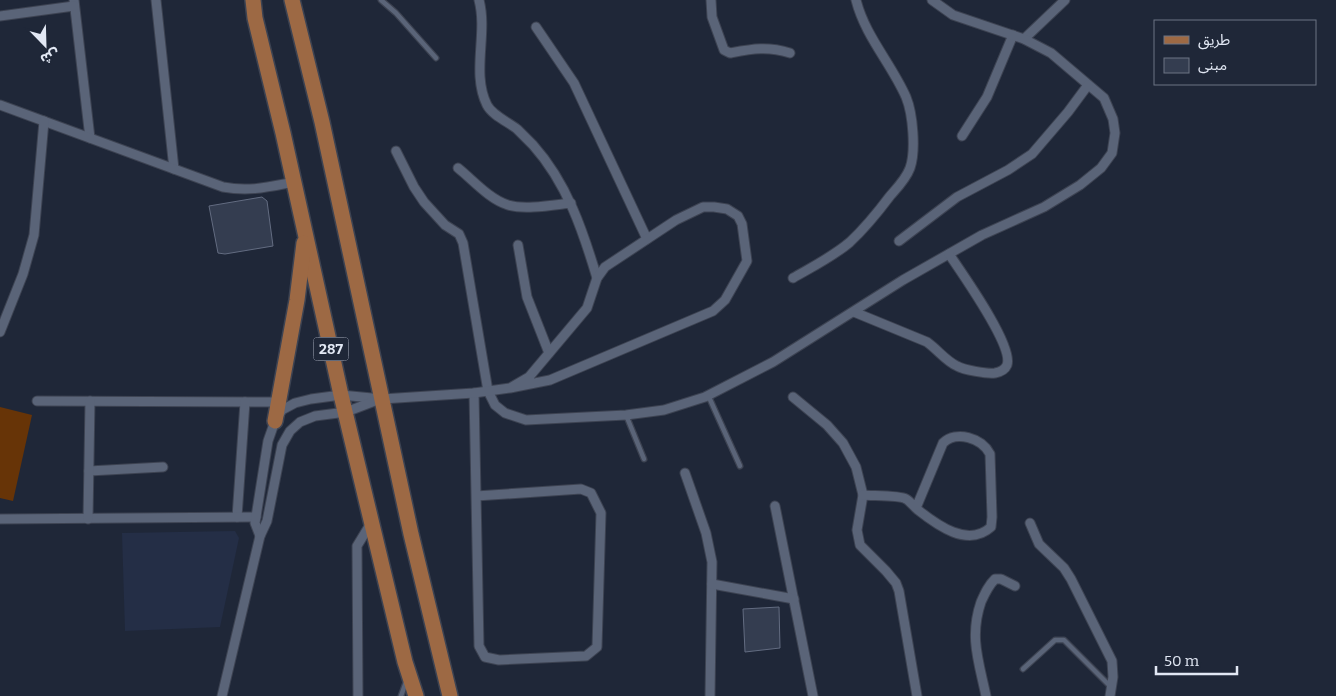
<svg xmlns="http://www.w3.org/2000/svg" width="1336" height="696" font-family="Bitter,'Noto Sans Arabic',serif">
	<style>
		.built { fill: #242e46 }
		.green { fill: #673407 }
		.building { fill: #343d50; stroke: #636c81 }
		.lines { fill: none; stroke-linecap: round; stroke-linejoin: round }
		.service-casing { stroke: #3d4352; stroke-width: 7 }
		.minor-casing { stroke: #3d4352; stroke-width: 11 }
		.primary-casing { stroke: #3d4352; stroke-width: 18 }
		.service { stroke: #5a6478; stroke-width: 4.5 }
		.minor { stroke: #5a6478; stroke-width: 9 }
		.primary { stroke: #9d6944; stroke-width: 15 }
		.labels { text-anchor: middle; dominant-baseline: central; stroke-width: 5; stroke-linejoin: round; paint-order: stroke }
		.shield { fill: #1f2738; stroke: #a8aebc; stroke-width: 1 }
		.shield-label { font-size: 14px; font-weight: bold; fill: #e2e8f4 }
	</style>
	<rect width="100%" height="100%" fill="#1f2738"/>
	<!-- built -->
	<polygon class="built" points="235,531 239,538 220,627 125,631 122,533"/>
	<!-- green -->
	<polygon class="green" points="0,407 32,415 13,501 0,498"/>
	<!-- building -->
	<g class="building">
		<polygon points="262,197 267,201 273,246 225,254 218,253 209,206"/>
		<polygon points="779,607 780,648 745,652 743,609"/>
	</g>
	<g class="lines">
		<!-- service casing -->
		<g class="service-casing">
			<g id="service">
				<polyline points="381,0 396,13 436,58"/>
				<polyline points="708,395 740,466"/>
				<polyline points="626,415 644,459"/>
				<polyline points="1023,669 1055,640 1064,640 1110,686"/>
				<polyline points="401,696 406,682"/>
			</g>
		</g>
		<!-- minor casing -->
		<g class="minor-casing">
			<g id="minor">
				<polyline points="74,0 90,138"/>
				<polyline points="156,0 174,169"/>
				<path d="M 479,0 C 488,34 471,73 487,105 C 492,115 508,122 517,129 C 522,134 528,140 533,145 C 567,183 583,231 597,278"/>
				<path d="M 711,0 L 712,17 L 724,50 L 730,53 C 752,49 767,46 790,53"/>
				<polyline points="0,16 74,6"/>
				<polyline points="536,27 574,83 647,239"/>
				<polyline points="1024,39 1065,0"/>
				<path d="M 0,105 L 223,187 C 249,192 268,187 294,182"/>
				<polyline points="962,136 987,97 1013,35"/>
				<polyline points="396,151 414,187 424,202 445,225 459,234 463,243 488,391 495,405 505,413 526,420 626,415 664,410 705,397 773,362 903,280 982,235 1044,207 1080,185 1101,168 1112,153 1115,133 1113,119 1104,98 1051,53 1024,39 953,15 932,0"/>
				<path d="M 458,168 C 473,180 489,199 508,205 C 525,210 553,205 571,203"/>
				<polyline points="899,241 957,197 1008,170 1032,154 1068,112 1088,85"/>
				<polyline points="518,245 527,297 549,353"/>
				<path d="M 793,278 C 812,267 834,256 850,242 C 865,228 878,212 890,196 C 897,188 906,179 910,168 C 916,151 913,114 906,97 C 891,63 865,36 856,0"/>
				<path d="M 854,312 L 927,342 C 938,350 946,361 957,366 C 964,370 987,374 995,373 C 1000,372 1005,370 1007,365 C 1014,346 961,272 949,254"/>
				<polyline points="0,332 23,274 34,235 44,121"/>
				<polyline points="474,393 479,646 485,657 499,660 586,656 597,647 601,513 591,493 581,489 476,496"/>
				<polyline points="793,397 827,425 843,443 856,467 863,495 857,530 860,545 886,571 896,583 899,591 917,696"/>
				<polyline points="37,401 278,402"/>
				<polyline points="89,471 163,467"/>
				<polyline points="685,473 706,533 712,562 710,696"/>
				<path d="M 863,495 C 872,496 899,495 906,499 C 910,501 914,507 918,510 C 937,525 968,548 991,527 L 992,517 L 990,454 C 982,438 956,430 943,443 L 916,508"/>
				<polyline points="775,506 813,696"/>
				<polyline points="237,517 245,402"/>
				<polyline points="0,519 256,517"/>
				<polyline points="88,519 90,401"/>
				<polyline points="1030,523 1039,544 1064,568 1071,579 1112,661 1113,677 1110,696"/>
				<polyline points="260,536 255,523 268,441 275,421 282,410 295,403 311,399 341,395 382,399 474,393 510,388 529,377 587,308 597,278 605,267 676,220 703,207 714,207 727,209 738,216 742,224 747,261 725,300 713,311 550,380 510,388"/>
				<polyline points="712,584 794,599"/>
				<polyline points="222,696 260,536 267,521 282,445 290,431 300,422 315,416 346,412 380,399"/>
				<polyline points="358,696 357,546 371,523"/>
				<path d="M 986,696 C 979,662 969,637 981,602 C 985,593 988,586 995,579 L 1001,579 L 1015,586"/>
			</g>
		</g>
		<!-- primary casing -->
		<g class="primary-casing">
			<g id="primary">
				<polyline points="253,0 255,18 283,133 341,395 405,662 416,696"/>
				<polyline points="292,0 322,122 411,534 450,696"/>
				<polyline points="275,421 297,300 304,243"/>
			</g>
		</g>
		<!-- service -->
		<use href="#service" class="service"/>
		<!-- minor -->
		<use href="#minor" class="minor"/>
		<!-- primary -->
		<use href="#primary" class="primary"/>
	</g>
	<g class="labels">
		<!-- shield labels -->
		<rect class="shield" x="313.5" y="337.5" width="35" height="23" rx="4"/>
		<g class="shield-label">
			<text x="331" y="349">287</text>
		</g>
	</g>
	<!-- legend -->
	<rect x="1154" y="20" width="162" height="65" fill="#1f2738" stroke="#6d7483"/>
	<rect x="1164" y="36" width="25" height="8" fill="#9d6944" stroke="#6d7483"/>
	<text x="1198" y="45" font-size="15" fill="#e2e8f4">طريق</text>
	<rect x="1164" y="58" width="25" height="15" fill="#343d50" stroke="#6d7483"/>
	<text x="1198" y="70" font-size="15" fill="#e2e8f4">مبنى</text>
	<!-- north arrow -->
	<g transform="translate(45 45) rotate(157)" stroke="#1f2738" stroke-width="4" paint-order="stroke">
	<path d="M0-4L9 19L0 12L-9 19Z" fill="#e2e8f4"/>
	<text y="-8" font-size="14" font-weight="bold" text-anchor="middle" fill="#e2e8f4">ش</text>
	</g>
	<!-- scale -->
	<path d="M1156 666v8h81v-8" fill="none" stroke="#e2e8f4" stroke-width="2.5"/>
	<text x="1164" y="666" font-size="15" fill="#e2e8f4" stroke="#1f2738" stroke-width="4" paint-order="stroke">50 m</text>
</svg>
